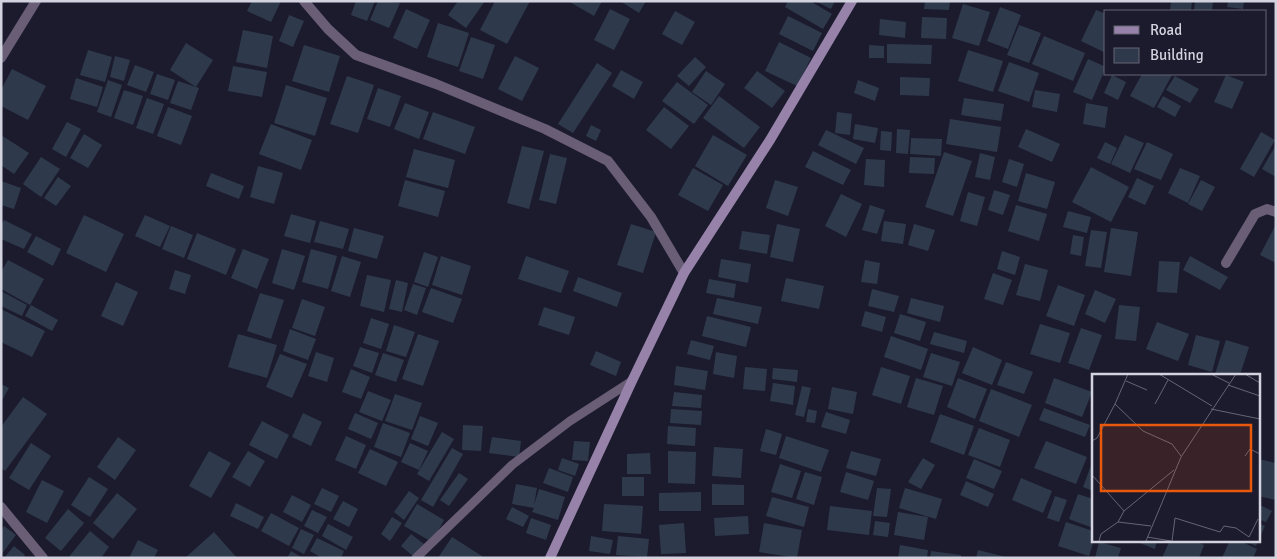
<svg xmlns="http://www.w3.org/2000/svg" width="1277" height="559" font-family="Signika,sans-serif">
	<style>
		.building { fill: #2e3a4b }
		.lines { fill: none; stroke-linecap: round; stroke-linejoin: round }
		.lane { stroke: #6a5d76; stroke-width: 9 }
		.street { stroke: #6a5d76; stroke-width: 10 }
		.secondary { stroke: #9782a9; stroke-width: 10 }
		.inset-road { fill: none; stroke: #646574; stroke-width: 1 }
		.view { fill: #e8590c; fill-opacity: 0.15; stroke: #e8590c; stroke-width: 2.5 }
		.inset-edge { fill: none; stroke: #d2d3df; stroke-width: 2.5 }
	</style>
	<rect width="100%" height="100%" fill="#1b1b2d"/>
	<!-- building -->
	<g class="building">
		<polygon points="252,1 281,1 271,22 247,11"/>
		<polygon points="356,1 375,1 367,21 351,15"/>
		<polygon points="378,1 400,3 389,28 370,20"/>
		<polygon points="458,1 485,1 466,28 448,15"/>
		<polygon points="495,1 530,1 507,44 480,30"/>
		<polygon points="568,1 602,1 594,16"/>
		<polygon points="620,1 646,1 639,13"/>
		<polygon points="788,1 810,1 832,14 823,29 785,7"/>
		<polygon points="815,1 835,1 831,9"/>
		<polygon points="925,1 950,1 949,10 924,9"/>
		<polygon points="1171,1 1192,1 1191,11 1170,11"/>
		<polygon points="1195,1 1213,1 1212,11 1194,11"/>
		<polygon points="1228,1 1244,1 1243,9 1227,7"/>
		<polygon points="963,4 990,12 979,46 952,38"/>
		<polygon points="1000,7 1021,15 1008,49 987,41"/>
		<polygon points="406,9 430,20 417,49 393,38"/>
		<polygon points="610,9 630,19 614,50 594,40"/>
		<polygon points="1096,10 1106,14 1106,53 1081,41"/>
		<polygon points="675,11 695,22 682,45 662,34"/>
		<polygon points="289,15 304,21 293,47 279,41"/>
		<polygon points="788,16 822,33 813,51 779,34"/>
		<polygon points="922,17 947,18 946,39 921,38"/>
		<polygon points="880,19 906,22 905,38 879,35"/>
		<polygon points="438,23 469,33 458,67 427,57"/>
		<polygon points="1019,25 1041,33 1029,63 1007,55"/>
		<polygon points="243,30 273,36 267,68 236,62"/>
		<polygon points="1044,36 1085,53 1073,81 1032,64"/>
		<polygon points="471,37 495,45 483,79 459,71"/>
		<polygon points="779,42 811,58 797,86 765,71"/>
		<polygon points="186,43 213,60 196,87 170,70"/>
		<polygon points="887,44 932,45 931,64 887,63"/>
		<polygon points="304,45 340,56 329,92 292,81"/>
		<polygon points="869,45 884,46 884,58 869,58"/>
		<polygon points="88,50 112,57 105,82 80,75"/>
		<polygon points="968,50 1003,61 993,92 958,81"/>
		<polygon points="115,56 130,60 124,81 110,77"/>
		<polygon points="515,56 539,68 522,101 498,89"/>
		<polygon points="695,57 706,67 689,86 677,76"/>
		<polygon points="1088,59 1106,67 1092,100 1073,92"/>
		<polygon points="1009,62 1039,73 1029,102 998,91"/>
		<polygon points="597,63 612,73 573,133 558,124"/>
		<polygon points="135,65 154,72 146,92 127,85"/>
		<polygon points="233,66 267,72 262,97 228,91"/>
		<polygon points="12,69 46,86 28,120 1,106 1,90"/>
		<polygon points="621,70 643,82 634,99 612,86"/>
		<polygon points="706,71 725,84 711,105 692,92"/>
		<polygon points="757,71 785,91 772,108 744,88"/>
		<polygon points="157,74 175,80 168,100 150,94"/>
		<polygon points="1142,74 1172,75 1154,108 1130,96"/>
		<polygon points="1112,75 1126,82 1118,100 1104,93"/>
		<polygon points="1226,75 1244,82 1232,109 1214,102"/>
		<polygon points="347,76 374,85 358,133 330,124"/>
		<polygon points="1175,76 1199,89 1190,103 1166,90"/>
		<polygon points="900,77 930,78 929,96 900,95"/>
		<polygon points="76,78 103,87 97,107 70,99"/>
		<polygon points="108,80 122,85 111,117 97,112"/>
		<polygon points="858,80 879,88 875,101 854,93"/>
		<polygon points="178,81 199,88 191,110 170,103"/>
		<polygon points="677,82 708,105 694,124 662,101"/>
		<polygon points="286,85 327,98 315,136 274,123"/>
		<polygon points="378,88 401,96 390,127 367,119"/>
		<polygon points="124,90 143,96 133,125 114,118"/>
		<polygon points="1035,90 1060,94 1057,112 1032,107"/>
		<polygon points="719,96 760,127 744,148 703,118"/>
		<polygon points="1163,96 1181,106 1175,117 1157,107"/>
		<polygon points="147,98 164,104 153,134 136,128"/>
		<polygon points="964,98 1004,104 1001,121 961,115"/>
		<polygon points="405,103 429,112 419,139 394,129"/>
		<polygon points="1086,103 1108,107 1105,128 1083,124"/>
		<polygon points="168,107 192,116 181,145 157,136"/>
		<polygon points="664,107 689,126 671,149 646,130"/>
		<polygon points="433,112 475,127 465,154 423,139"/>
		<polygon points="837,112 852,114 850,135 835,133"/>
		<polygon points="950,119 1001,127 997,152 946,144"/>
		<polygon points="67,122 81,129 66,157 52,149"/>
		<polygon points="271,124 312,140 301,170 259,154"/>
		<polygon points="855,124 878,128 875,143 853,139"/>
		<polygon points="591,125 601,130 596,141 586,136"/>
		<polygon points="897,129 910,130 908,154 896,153"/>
		<polygon points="1026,129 1060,144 1052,162 1018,147"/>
		<polygon points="826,130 864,148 856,164 818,145"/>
		<polygon points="881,131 892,132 891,151 880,150"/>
		<polygon points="1261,132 1275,140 1254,177 1240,169"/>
		<polygon points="84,134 102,145 88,168 70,158"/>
		<polygon points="1,135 29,153 14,174 1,165"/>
		<polygon points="713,135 747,155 728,186 695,166"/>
		<polygon points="1125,135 1144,143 1130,173 1111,164"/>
		<polygon points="911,138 942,139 941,156 910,154"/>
		<polygon points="1105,142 1117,148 1110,164 1097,158"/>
		<polygon points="1147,142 1173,154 1161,180 1134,169"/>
		<polygon points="1276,145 1276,177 1262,169"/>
		<polygon points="522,146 544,151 529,209 507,203"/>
		<polygon points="414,149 455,160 448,188 406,177"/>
		<polygon points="813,151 851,170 843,185 805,167"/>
		<polygon points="944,152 972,161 953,216 925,207"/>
		<polygon points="980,153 995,157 990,180 975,177"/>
		<polygon points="550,154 567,158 556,204 539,200"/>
		<polygon points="41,157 60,169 41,197 23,184"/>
		<polygon points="910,157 935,158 934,174 909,173"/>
		<polygon points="866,159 885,160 884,187 864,185"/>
		<polygon points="1009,159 1024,164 1017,187 1002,182"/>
		<polygon points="258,166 283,173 274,204 250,197"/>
		<polygon points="1091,167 1129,187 1111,222 1072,202"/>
		<polygon points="693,168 723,185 708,211 678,195"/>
		<polygon points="1180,168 1200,176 1188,203 1168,193"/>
		<polygon points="211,173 244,186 239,199 206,186"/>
		<polygon points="1026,173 1055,182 1047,209 1018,201"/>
		<polygon points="58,177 71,186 56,206 44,198"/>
		<polygon points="1137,178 1154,186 1145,205 1128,197"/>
		<polygon points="405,180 445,191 438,217 398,206"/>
		<polygon points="775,180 798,187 788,216 766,208"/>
		<polygon points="1201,180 1215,187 1202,211 1188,204"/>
		<polygon points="1,181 21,188 14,209 1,205"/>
		<polygon points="994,190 1010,195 1003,215 988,210"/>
		<polygon points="968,192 985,197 977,226 960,221"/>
		<polygon points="841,194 862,204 846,237 825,226"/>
		<polygon points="870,205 885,210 877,234 862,230"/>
		<polygon points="1016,205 1047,214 1039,241 1008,231"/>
		<polygon points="1068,211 1091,217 1087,233 1063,227"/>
		<polygon points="291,214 316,221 310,243 284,236"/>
		<polygon points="84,215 124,234 106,272 66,253"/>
		<polygon points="145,215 170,226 160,247 135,236"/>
		<polygon points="4,220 32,234 24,249 1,239 1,225"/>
		<polygon points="320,221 349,229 343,249 314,242"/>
		<polygon points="884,221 906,224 903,244 881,241"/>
		<polygon points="631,224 656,232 643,273 617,265"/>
		<polygon points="777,224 800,229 793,262 770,257"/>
		<polygon points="914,224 935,230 928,251 908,245"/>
		<polygon points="1276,224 1276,263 1260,255"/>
		<polygon points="171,226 193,235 184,258 162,249"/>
		<polygon points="354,228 384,236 377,259 348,251"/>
		<polygon points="1111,228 1138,232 1131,276 1104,272"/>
		<polygon points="1091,230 1107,232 1101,268 1085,266"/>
		<polygon points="742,231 770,235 767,254 739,249"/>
		<polygon points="197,233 236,249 226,275 187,259"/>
		<polygon points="1073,235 1084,237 1081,256 1070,254"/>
		<polygon points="36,236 61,249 53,266 27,252"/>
		<polygon points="243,249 269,259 257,289 231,278"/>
		<polygon points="282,249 305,256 294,290 272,283"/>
		<polygon points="311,249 337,256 328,289 302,282"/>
		<polygon points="1002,251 1020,257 1015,275 997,269"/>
		<polygon points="424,252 438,257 428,287 414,282"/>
		<polygon points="342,256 361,262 350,297 331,291"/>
		<polygon points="441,256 471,266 462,295 432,285"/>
		<polygon points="526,256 569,271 561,293 518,279"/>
		<polygon points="1190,256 1228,277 1220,290 1183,270"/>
		<polygon points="721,259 751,264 748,283 718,277"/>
		<polygon points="8,260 44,279 30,305 1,289 1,272"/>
		<polygon points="865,260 880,263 877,284 861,282"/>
		<polygon points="1159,261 1180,262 1177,293 1157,292"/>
		<polygon points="1025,264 1048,270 1040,301 1016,295"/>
		<polygon points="175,270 191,275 185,294 169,289"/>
		<polygon points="993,273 1012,280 1003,305 984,299"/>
		<polygon points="367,275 391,280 384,312 360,306"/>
		<polygon points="578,277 622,293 617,307 573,291"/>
		<polygon points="786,278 824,286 819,309 781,301"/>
		<polygon points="709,279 736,284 734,298 706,293"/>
		<polygon points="396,280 408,283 402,312 389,309"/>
		<polygon points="116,282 138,292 123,326 101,316"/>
		<polygon points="413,284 426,288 417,315 404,310"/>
		<polygon points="1058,285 1085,295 1074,326 1046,316"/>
		<polygon points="431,288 462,299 453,323 422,312"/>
		<polygon points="872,289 899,296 894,312 868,306"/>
		<polygon points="1095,290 1116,299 1105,323 1085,314"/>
		<polygon points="1,291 27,305 22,316 1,306"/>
		<polygon points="260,293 284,300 271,339 247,331"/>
		<polygon points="717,298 762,307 758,324 713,314"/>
		<polygon points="911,298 944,306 940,322 907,313"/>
		<polygon points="302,299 325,307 315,336 292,328"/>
		<polygon points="31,305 58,320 52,331 25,316"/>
		<polygon points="1119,305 1140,307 1136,341 1115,339"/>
		<polygon points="544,307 575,317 569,335 538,325"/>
		<polygon points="1,309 45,331 32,357 1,342"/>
		<polygon points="865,311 886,317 882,332 861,326"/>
		<polygon points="900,314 926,322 920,341 894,333"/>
		<polygon points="707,316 751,327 746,347 702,336"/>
		<polygon points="371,318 389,324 381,349 363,343"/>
		<polygon points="1157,322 1189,334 1178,361 1146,349"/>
		<polygon points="1040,324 1070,333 1060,363 1030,354"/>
		<polygon points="394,325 415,332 406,357 386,351"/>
		<polygon points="1081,328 1102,335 1089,370 1068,363"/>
		<polygon points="290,329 316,339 308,360 283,351"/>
		<polygon points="934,332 967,341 964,353 930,344"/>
		<polygon points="238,334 277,345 267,378 228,367"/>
		<polygon points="418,334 439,341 423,386 402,379"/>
		<polygon points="1196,335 1220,341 1212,372 1188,365"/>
		<polygon points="891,336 928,349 921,370 884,357"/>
		<polygon points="691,340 714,346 710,360 687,354"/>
		<polygon points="1226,340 1249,347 1240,375 1215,374"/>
		<polygon points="360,347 379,353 372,373 353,366"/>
		<polygon points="973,347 1002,360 992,385 962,373"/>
		<polygon points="596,351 621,362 616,376 590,365"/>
		<polygon points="316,352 334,358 327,382 308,376"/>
		<polygon points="716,352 737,356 734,378 713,374"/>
		<polygon points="383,353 404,360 396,382 375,375"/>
		<polygon points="931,353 960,362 952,386 923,377"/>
		<polygon points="280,354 307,364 292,398 266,387"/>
		<polygon points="1006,362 1033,372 1024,394 997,385"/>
		<polygon points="676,366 708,371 705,390 674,385"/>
		<polygon points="745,367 767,369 765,391 743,389"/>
		<polygon points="881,367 910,376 901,404 872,395"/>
		<polygon points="773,368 798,370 797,382 772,379"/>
		<polygon points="351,369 370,377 361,399 342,392"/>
		<polygon points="916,378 943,386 934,415 907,407"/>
		<polygon points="958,378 987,389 975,419 947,407"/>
		<polygon points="1054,378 1092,392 1082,417 1045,403"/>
		<polygon points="773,383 795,386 793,405 770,401"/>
		<polygon points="1,384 9,388 1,402"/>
		<polygon points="802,386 811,388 804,417 795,415"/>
		<polygon points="832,387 857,392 853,414 828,409"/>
		<polygon points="991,389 1032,405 1019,437 979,421"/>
		<polygon points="368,391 391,400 382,421 359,412"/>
		<polygon points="674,392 702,395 701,408 672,406"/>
		<polygon points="395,394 422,403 412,430 385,421"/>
		<polygon points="23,397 47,414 5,471 1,468 1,427"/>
		<polygon points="1044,408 1090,425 1085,437 1039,420"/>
		<polygon points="671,409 702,411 701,425 670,423"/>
		<polygon points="808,409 817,411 815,423 806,422"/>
		<polygon points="826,412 850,420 846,434 821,427"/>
		<polygon points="303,413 322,422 311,446 292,437"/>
		<polygon points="355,413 378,423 371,439 348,429"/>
		<polygon points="940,414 974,426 964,455 930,442"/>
		<polygon points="420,416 438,423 428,446 411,439"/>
		<polygon points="262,421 289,435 277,459 249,445"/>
		<polygon points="383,423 410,433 401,457 374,447"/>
		<polygon points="463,425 483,426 481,451 462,450"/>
		<polygon points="668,426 696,428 695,446 667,444"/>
		<polygon points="979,428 1010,440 1000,467 968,455"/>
		<polygon points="766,429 782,434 776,455 760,451"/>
		<polygon points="442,432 454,439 429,481 417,474"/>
		<polygon points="346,436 366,445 356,469 335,460"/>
		<polygon points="786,436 829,450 821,472 779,458"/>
		<polygon points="118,437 136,450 115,480 97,467"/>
		<polygon points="492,437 521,441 519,457 489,453"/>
		<polygon points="574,441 590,442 588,461 572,460"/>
		<polygon points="1046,441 1087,457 1076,484 1034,468"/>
		<polygon points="31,443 51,456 29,490 9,478"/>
		<polygon points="410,443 428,451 419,470 401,462"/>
		<polygon points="714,447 743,449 741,478 712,476"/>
		<polygon points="452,448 463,454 433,507 421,500"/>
		<polygon points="370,449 398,462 386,486 358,473"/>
		<polygon points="209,451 231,463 211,498 189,486"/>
		<polygon points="248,451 265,461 250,487 232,477"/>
		<polygon points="668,451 696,452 695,484 668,483"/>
		<polygon points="851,451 881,459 876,476 846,468"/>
		<polygon points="650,453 651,474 627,474 627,454"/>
		<polygon points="562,458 579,464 575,476 558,470"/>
		<polygon points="923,458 935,465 921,489 908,482"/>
		<polygon points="974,459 1002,471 994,489 966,478"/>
		<polygon points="1258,459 1276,463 1276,500 1258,496"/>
		<polygon points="1093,460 1093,491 1083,487"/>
		<polygon points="780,464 801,471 792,498 771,492"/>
		<polygon points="549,468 573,477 568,492 543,483"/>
		<polygon points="805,472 822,477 814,505 796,499"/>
		<polygon points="846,472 874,481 868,500 840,492"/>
		<polygon points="459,473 468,479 449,506 440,500"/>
		<polygon points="89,477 108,489 90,517 71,505"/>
		<rect x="622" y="477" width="22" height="19"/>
		<polygon points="1021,478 1052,491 1043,513 1012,500"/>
		<polygon points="42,480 64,491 47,523 26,512"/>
		<polygon points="966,481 994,494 988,507 960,495"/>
		<polygon points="516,484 537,488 534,505 539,489 565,497 558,520 532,512 534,508 512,504"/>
		<polygon points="712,484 744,485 744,505 712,505"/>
		<polygon points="322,488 339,496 331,512 314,504"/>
		<polygon points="877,488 891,489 887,517 873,516"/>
		<polygon points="905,488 942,499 936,519 899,508"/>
		<polygon points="409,491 419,498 404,520 394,512"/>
		<polygon points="701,492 701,511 659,511 659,493"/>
		<polygon points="117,493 137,509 113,539 93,523"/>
		<polygon points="1078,494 1093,499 1093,528 1069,519"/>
		<polygon points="292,495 311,505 302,522 283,512"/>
		<polygon points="1055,496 1067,500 1059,522 1047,518"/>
		<polygon points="772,497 809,507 804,527 766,516"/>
		<polygon points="343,501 358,509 349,527 333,519"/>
		<polygon points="236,503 264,517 258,529 230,516"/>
		<polygon points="417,504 444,520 432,542 404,526"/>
		<polygon points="604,504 643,506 641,534 602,531"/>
		<polygon points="1258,504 1272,511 1266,522 1258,519"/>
		<polygon points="830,506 872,511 869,535 827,530"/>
		<polygon points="512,507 529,516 523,527 506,519"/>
		<polygon points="68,509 84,523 61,551 45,538"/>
		<polygon points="312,510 327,517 318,533 304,526"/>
		<polygon points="898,512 928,517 924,540 894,535"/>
		<polygon points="271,513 299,528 289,546 261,531"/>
		<polygon points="748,516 749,534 715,536 714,518"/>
		<polygon points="392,517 402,523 390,541 381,534"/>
		<polygon points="531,518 551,525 546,540 526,533"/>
		<polygon points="875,521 890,523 888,537 873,535"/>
		<polygon points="1066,522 1093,531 1094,540 1089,556 1058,546"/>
		<polygon points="684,523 686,553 661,554 659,525"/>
		<polygon points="764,523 802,530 797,558 759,552"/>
		<polygon points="1258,523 1265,526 1256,546 1242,540 1258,540"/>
		<polygon points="328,524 353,537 346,550 322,536"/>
		<polygon points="4,526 16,535 1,555 1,530"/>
		<polygon points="301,529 314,535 304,554 292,548"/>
		<polygon points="90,531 109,547 101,558 68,558"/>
		<polygon points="214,532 237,558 185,558"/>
		<polygon points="411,534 424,544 414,557 401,546"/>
		<polygon points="591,536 613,540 610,554 589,551"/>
		<polygon points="618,536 649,539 647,557 616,555"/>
		<polygon points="452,537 485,558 438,558"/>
		<polygon points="317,538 344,551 341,558 322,558 310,551"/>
		<polygon points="138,540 158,550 154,558 129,558"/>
		<polygon points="1132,540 1157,540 1155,549"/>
		<polygon points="1170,540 1194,540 1204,545 1199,558 1162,558"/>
		<polygon points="1230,540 1238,540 1257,549 1253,558 1222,558"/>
		<polygon points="1099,542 1121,548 1118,558 1095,558"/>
		<polygon points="900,545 928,550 927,558 898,558"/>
		<polygon points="14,546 25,555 23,558 4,558"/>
		<polygon points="978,550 1006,557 1006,558 976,558"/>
		<polygon points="291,551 303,558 287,558"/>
		<polygon points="931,551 961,555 961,558 930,558"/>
	</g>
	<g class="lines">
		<!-- lane -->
		<polyline class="lane" points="416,558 512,465 570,421 632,381"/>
		<!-- street -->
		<g class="street">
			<polyline points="304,1 328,29 356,55 436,84 545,129 608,161 651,217 684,273"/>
			<polyline points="1,58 36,1"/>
			<polyline points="1226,263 1255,214 1267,209 1276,212"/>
			<polyline points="1,507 43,558"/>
		</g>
		<!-- secondary -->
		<polyline class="secondary" points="550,558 632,381 684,273 770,140 852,1"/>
	</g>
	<!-- overview -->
	<g transform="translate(1092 374)">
		<rect width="168" height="168" fill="#1b1b2d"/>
		<path class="inset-road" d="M 36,0 L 23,30 L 51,57 L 80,70 L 89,82M 67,0 L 120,32M 119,0 L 137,9M 153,0 L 168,9M 34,7 L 55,16M 136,11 L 168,22M 63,30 L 76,6M 119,35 L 168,45M 0,67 L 5,64 L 23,30M 153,82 L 158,75 L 168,80M 0,101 L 32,137 L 26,148 L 9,160 L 7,167M 32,137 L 82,96M 26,148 L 59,152M 55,163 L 79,167M 54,167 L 89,83 L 144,0M 80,167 L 83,144 L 128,158 L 132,152 L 144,154 L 157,163 L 166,145"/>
		<path class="view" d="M 9,51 L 159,51 L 159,117 L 9,117 Z"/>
		<rect width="168" height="168" class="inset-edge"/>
	</g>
	<!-- border -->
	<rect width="1277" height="559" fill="none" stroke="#d2d3df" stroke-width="5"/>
	<!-- legend -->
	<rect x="1104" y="10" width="162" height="65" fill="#1b1b2d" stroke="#646574"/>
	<rect x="1114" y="26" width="25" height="8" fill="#9782a9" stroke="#646574"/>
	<text x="1150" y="35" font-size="15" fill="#d2d3df">Road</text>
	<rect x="1114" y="48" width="25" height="15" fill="#2e3a4b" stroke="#646574"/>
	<text x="1150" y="60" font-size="15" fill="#d2d3df">Building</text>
</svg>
